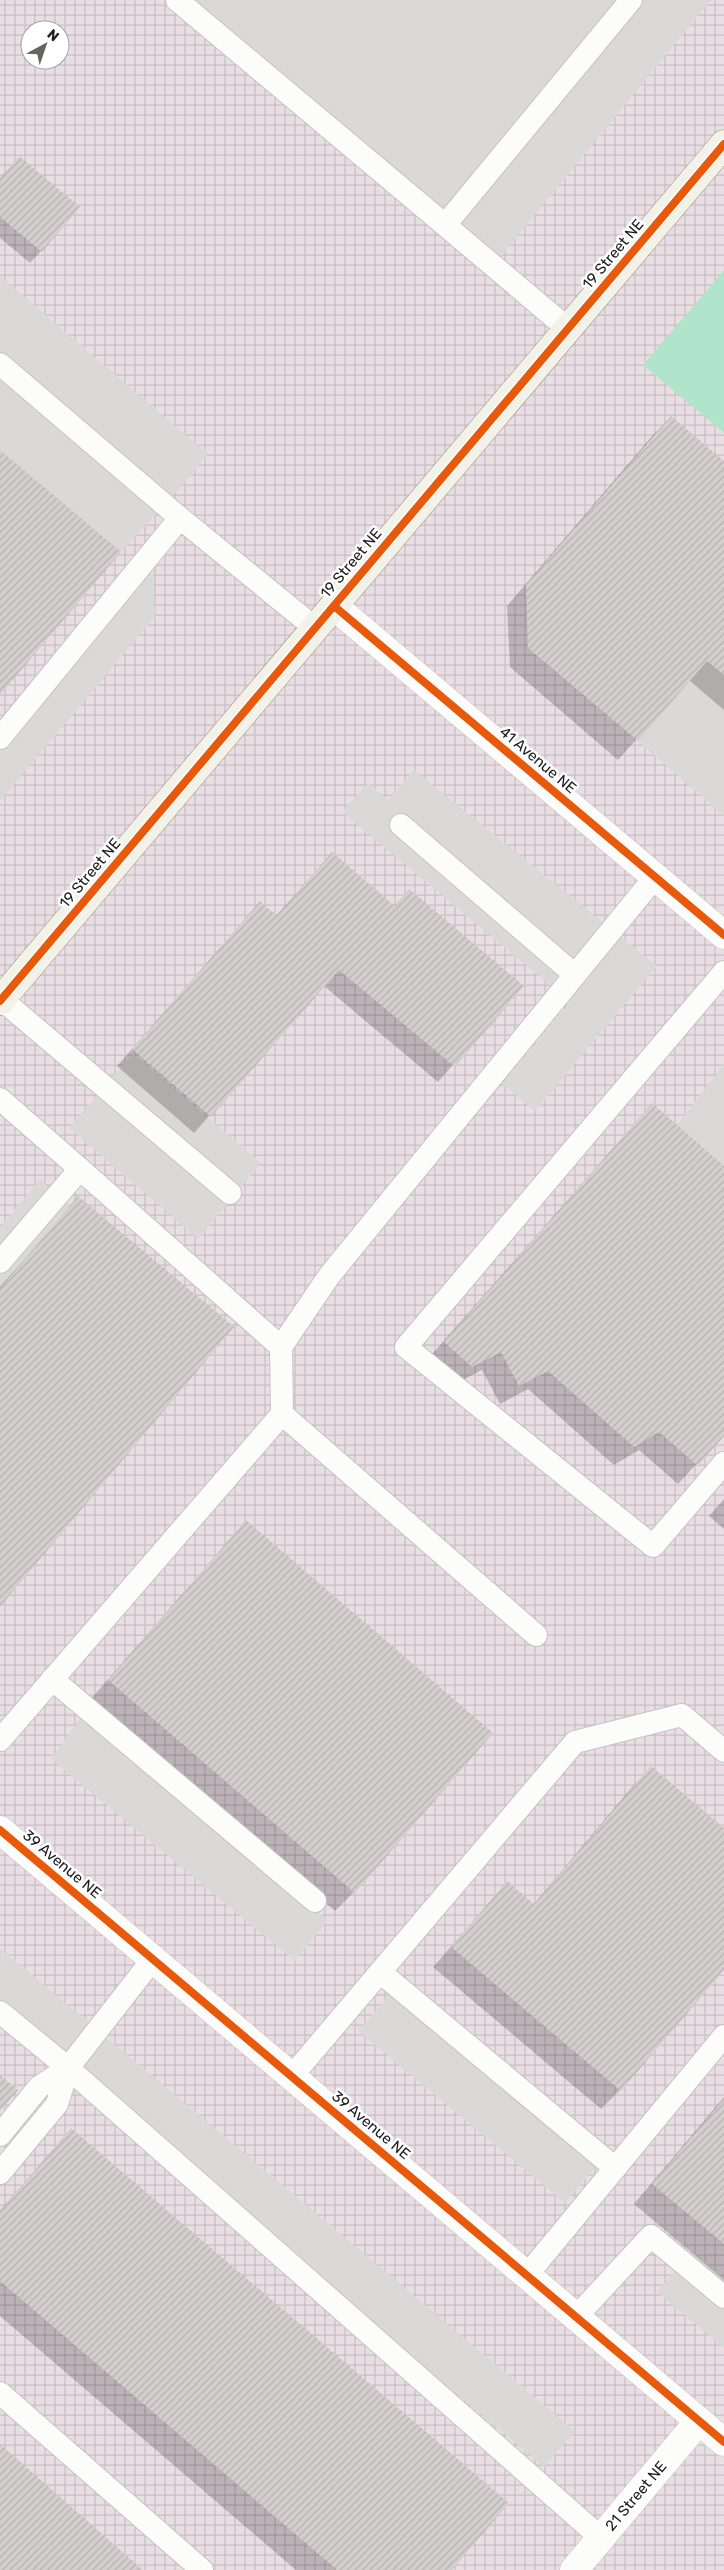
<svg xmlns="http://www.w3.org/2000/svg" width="724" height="2570" font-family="Rubik,sans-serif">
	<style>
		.industrial { fill: url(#industrial-grid); fill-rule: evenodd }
		.pitch { fill: #b0e4cb }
		.parking { fill: #dad9d7 }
		.shadow { fill: #0003 }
		.building { fill: url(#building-hatch) }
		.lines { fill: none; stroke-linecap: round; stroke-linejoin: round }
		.lane-casing { stroke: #c4c3c2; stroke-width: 24 }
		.street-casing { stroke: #c4c3c2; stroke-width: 29 }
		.secondary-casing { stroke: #95957e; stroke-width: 29 }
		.lane { stroke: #fcfcfb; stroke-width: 22 }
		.street { stroke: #fcfcfb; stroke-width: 28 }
		.secondary { stroke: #f3f2e9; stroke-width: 28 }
		.cycleway-casing { stroke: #fff; stroke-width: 11 }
		.cycleway { stroke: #e8590c; stroke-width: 8 }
		.labels { text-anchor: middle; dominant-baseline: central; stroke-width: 5; stroke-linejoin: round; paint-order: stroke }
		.street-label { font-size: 15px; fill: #1d1d1d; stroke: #fff }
	</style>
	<defs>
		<pattern id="industrial-grid" width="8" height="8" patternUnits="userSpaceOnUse" patternTransform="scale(1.25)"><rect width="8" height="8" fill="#eadee5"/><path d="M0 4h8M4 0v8" fill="none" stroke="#c8bec4"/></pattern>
		<pattern id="building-hatch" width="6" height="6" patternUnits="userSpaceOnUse" patternTransform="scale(1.25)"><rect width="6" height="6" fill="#d2cfcd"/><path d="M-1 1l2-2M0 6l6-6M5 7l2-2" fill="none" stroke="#b4b1b0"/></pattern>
	</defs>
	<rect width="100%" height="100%" fill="#ece9e6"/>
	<!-- industrial -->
	<path class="industrial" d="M 0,0 L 724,0 L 724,2570 L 0,2570 ZM 30,30 L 60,30 L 60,60 L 30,60 Z"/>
	<!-- pitch -->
	<polygon class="pitch" points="724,270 724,433 643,365"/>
	<!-- parking -->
	<g class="parking">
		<polygon points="178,0 711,0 497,261"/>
		<polygon points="0,276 208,454 183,485 121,552 0,450"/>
		<polygon points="153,571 155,617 0,801 0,752"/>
		<polygon points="707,661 724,675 724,816 638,741"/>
		<polygon points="414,770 657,966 535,1111 502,1084 570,1002 342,812 368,783 388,800"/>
		<polygon points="133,1054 261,1163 198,1239 69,1128"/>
		<polygon points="724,1064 724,1166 677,1125"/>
		<polygon points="40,1179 70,1206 0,1289 0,1228"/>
		<polygon points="84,1713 328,1920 295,1961 51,1759"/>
		<polygon points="0,1948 575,2431 544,2467 0,2010"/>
		<polygon points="390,1994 596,2166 565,2203 358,2031"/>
		<polygon points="692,2251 724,2278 724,2348 657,2292"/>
	</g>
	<!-- shadow -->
	<g class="shadow">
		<polygon points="19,157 41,251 30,263 0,238 0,178"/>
		<polygon points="671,417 724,463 724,710 689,680 618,760 510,667 507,606 652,436"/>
		<polygon points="332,853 394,906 409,891 522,986 438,1082 324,986 194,1133 117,1066 260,903 276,916"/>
		<polygon points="652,1104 724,1168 724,1434 678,1484 639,1450 614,1465 528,1389 500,1404 482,1370 453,1385 426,1361"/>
		<polygon points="79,1198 0,1605 0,1287"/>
		<polygon points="724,1499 724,1529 709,1516"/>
		<polygon points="246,1521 354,1892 335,1911 90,1700"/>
		<polygon points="651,1768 724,1830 724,1968 620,2090 601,2109 433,1967 507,1883 533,1905 632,1787"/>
		<polygon points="724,2097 724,2280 634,2204"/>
		<polygon points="72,2130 450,2570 296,2570 0,2316 0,2210"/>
	</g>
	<!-- building -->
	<g class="building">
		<polygon points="19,156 80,207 42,252 0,217 0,179"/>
		<polygon points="671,416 724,461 724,675 707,661 638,741 528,648 526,585"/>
		<polygon points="0,450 121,552 0,695"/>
		<polygon points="332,852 395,906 409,889 524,986 455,1067 339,970 211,1117 132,1049 260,901 277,916"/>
		<polygon points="652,1103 724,1166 724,1436 698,1466 659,1432 634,1447 548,1371 519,1386 501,1352 472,1367 444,1342"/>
		<polygon points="78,1196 234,1327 0,1607 0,1289"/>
		<polygon points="246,1520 493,1733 355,1893 108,1680"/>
		<polygon points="651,1766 724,1828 724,1970 621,2091 451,1947 507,1881 534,1904"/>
		<polygon points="0,2075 18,2090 0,2111"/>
		<polygon points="724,2099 724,2244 652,2184"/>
		<polygon points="71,2128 509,2503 452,2570 337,2570 0,2281 0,2211"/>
		<polygon points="0,2444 143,2570 0,2570"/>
	</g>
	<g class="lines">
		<!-- lane casing -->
		<g class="lane-casing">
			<g id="lane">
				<polyline points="177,0 445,225"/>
				<polyline points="568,329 445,225 631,0"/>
				<polyline points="0,364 180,518"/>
				<polyline points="0,738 180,518 315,628"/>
				<polyline points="401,825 575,975"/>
				<polyline points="724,972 406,1347 653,1546 724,1463"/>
				<polyline points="1,999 230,1193"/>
				<polyline points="0,1099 80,1169 0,1262"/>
				<polyline points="80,1169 281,1347 282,1414"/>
				<polyline points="281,1347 329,1276 655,877"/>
				<polyline points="52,1679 315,1901"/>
				<polyline points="0,1740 282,1414 536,1635"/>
				<polyline points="380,1972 615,2168"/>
				<polyline points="0,2012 68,2068 601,2538"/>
				<polyline points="292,2076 575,1742 682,1715 724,1751"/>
				<polyline points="0,2135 39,2087 68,2068 153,1959"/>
				<polyline points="0,2173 57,2104 68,2068"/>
				<polyline points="527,2275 724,2036"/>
				<polyline points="576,2317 651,2236 724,2297"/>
				<polyline points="0,2393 202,2570"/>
			</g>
		</g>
		<!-- street casing -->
		<g class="street-casing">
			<g id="street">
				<polyline points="334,606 724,935"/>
				<polyline points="0,1830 724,2442"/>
				<polyline points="574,2570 699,2421"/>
			</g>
		</g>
		<!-- secondary casing -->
		<g class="secondary-casing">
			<polyline id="secondary" points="0,1001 724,144"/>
		</g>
		<!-- lane -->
		<use href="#lane" class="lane"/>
		<!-- street -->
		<use href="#street" class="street"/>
		<!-- secondary -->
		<use href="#secondary" class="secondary"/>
		<!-- cycleway casing -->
		<g class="cycleway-casing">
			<g id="cycleway">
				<polyline points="334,606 724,935"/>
				<polyline points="0,1001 724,144"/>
				<polyline points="0,1830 724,2442"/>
			</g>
		</g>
		<!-- cycleway -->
		<use href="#cycleway" class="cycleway"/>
	</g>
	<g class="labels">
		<!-- street labels -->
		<g class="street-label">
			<text transform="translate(613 254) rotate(-50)">19 Street NE</text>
			<text transform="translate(351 563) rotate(-50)">19 Street NE</text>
			<text transform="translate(538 760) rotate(40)">41 Avenue NE</text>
			<text transform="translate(90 873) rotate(-50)">19 Street NE</text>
			<text transform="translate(62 1864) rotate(40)">39 Avenue NE</text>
			<text transform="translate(371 2125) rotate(40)">39 Avenue NE</text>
			<text transform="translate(636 2496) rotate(-50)">21 Street NE</text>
		</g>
	</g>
	<!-- north arrow -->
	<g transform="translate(45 45) rotate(40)"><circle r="24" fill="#ffffff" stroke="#a5a5a5"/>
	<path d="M0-4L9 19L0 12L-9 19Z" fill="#656463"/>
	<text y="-8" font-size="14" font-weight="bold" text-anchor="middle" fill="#1d1d1d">N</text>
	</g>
</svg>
